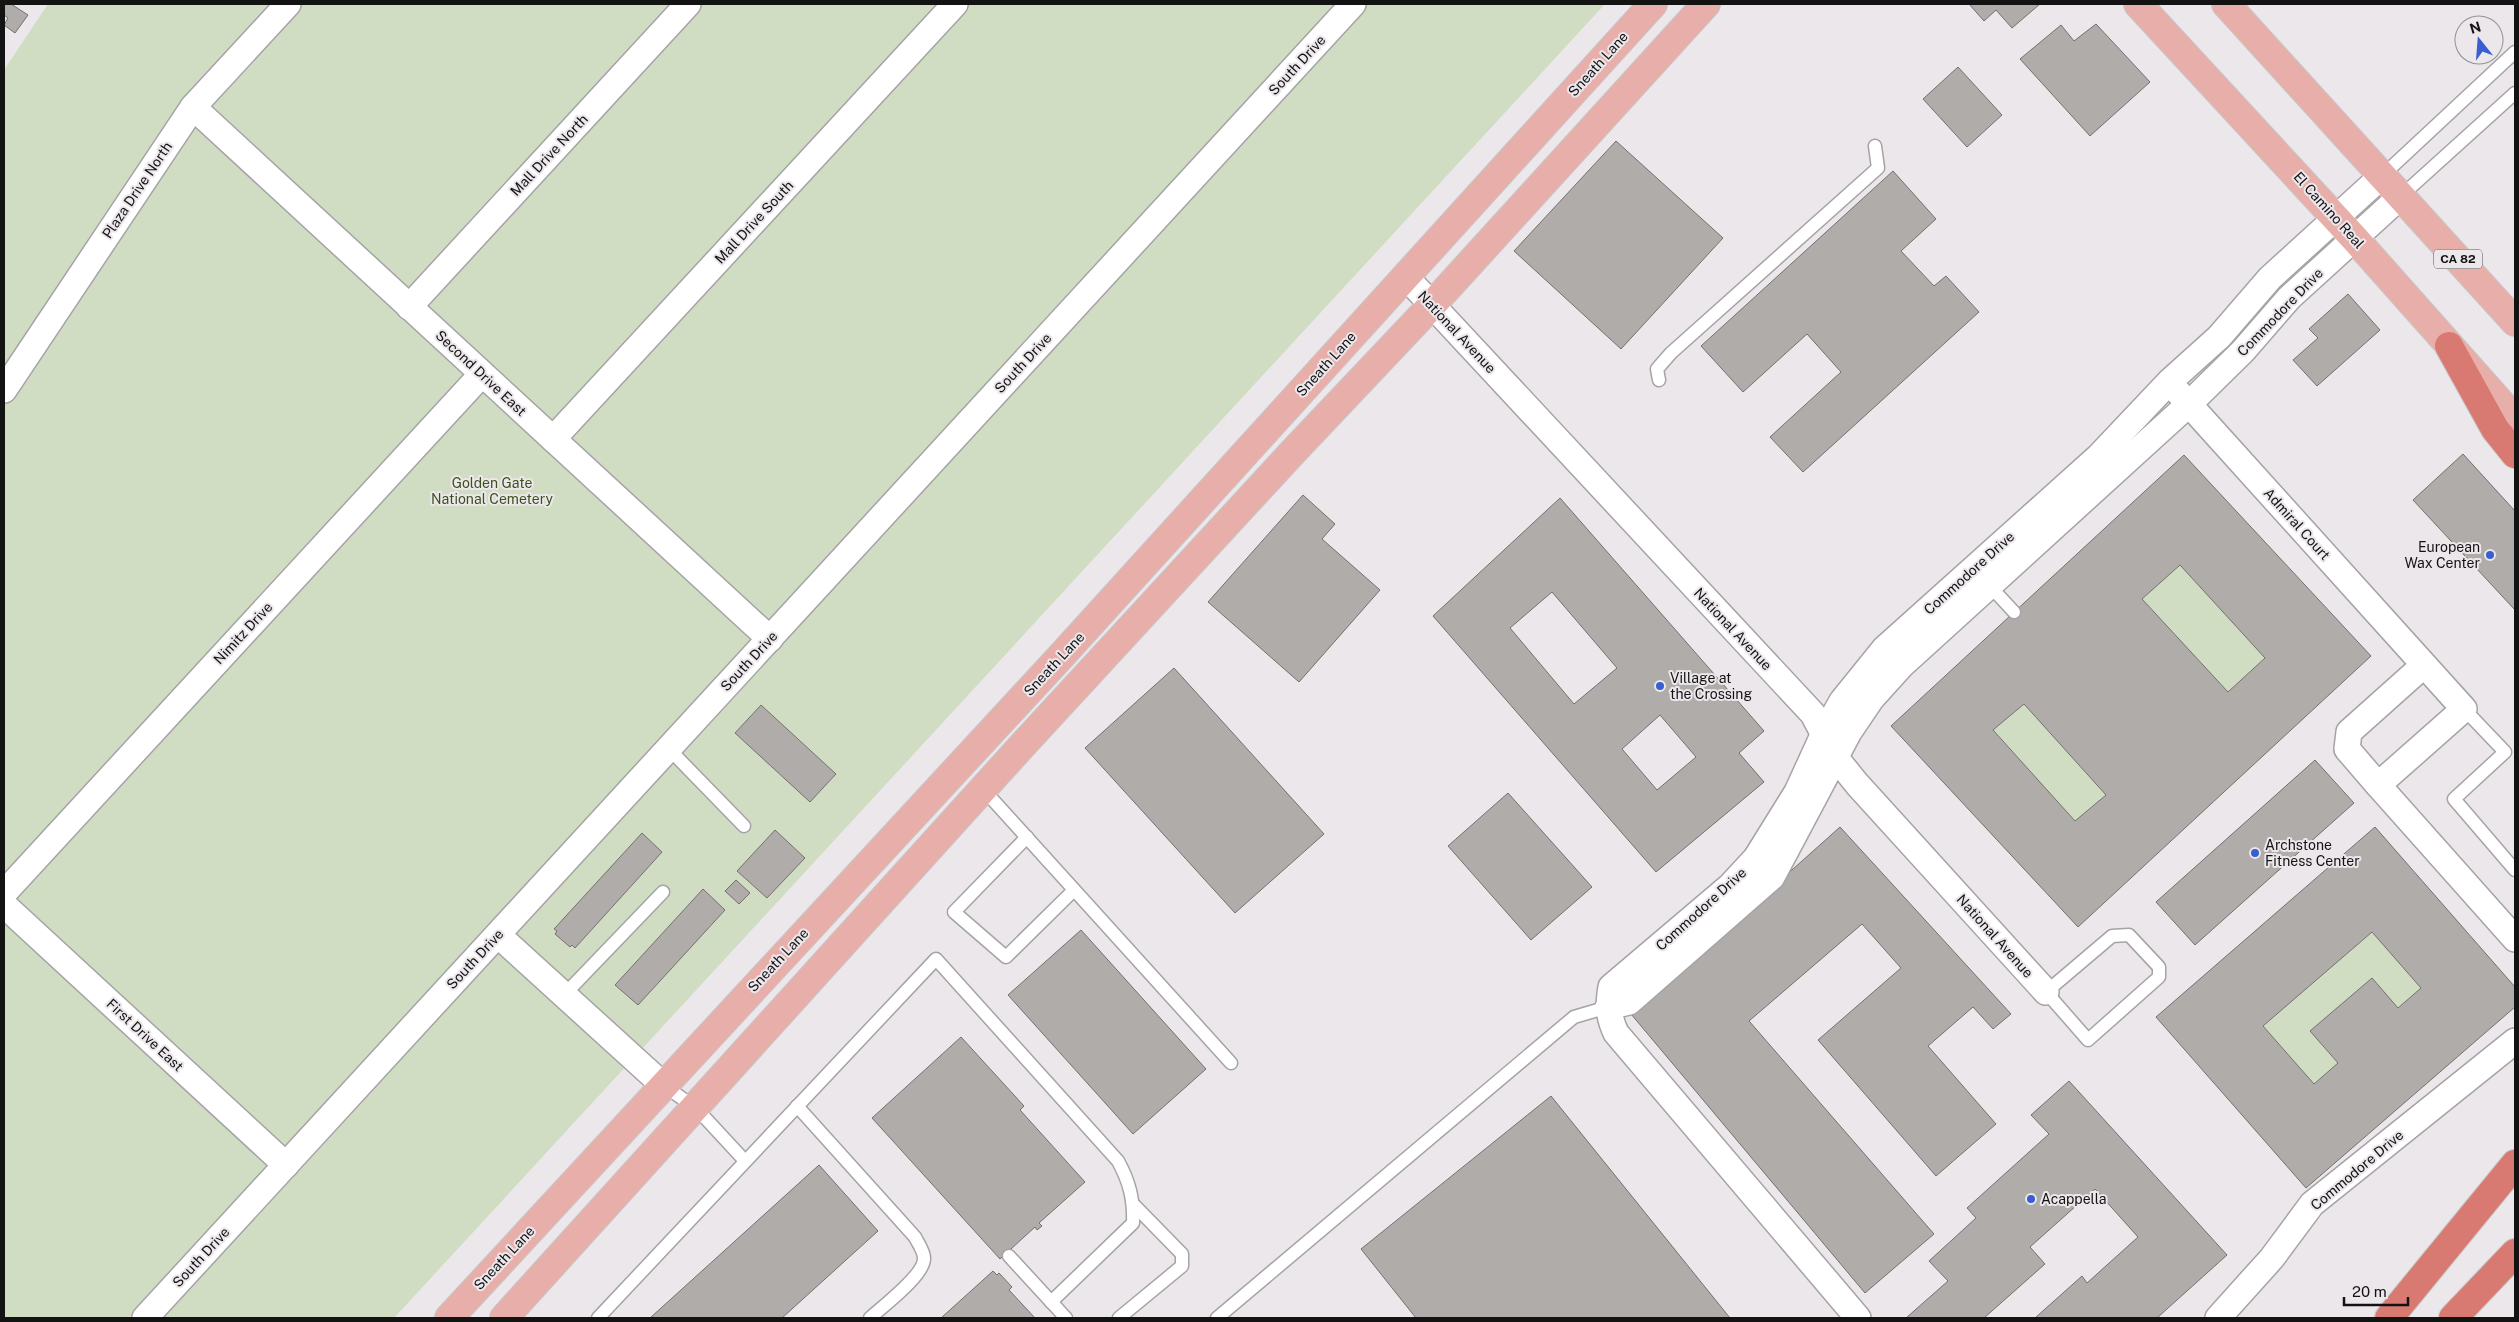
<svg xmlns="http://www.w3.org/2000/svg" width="2519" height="1322" font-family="'Public Sans',sans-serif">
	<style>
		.green { fill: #d0ddc3 }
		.building { fill: #b0acaa; stroke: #74706f; fill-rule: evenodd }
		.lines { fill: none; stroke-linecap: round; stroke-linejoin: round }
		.service-casing { stroke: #a6a3a6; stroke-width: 15 }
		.minor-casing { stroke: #a6a3a6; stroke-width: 28 }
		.primary-casing { stroke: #c7c6c7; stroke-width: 30 }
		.motorway-casing { stroke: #c7c6c7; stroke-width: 30 }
		.service { stroke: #fff; stroke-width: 12 }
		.minor { stroke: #fff; stroke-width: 25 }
		.primary { stroke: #e8afaa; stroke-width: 28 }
		.motorway { stroke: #d97a72; stroke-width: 28 }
		.poi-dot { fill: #385ecf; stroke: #ebe7eb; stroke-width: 2 }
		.labels { text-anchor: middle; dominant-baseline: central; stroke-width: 4; stroke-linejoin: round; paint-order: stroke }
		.shield { fill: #ebe7eb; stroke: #545354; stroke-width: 1 }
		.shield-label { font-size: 12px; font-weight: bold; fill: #141314 }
		.street-label { font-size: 14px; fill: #141314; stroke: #ebe7eb }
		.park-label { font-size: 14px; fill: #3b521b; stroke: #ebe7eb }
		.poi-label { font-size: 14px; fill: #141314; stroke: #ebe7eb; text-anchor: start }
	</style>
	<rect width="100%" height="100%" fill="#ebe7eb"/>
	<!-- green -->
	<g class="green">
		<polygon points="48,4 1605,4 394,1318 4,1318 4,70"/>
		<polygon points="2180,565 2265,658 2228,692 2142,599"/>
		<polygon points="2024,704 2106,795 2075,821 1993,730"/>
		<polygon points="2372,932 2421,988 2398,1008 2372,978 2310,1031 2338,1063 2314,1084 2263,1026"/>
	</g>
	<!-- building -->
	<g class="building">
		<polygon points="4,4 11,4 28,15 15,33 4,25 8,18 4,15"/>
		<polygon points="1969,4 2040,4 2012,28 1996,10 1984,21"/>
		<polygon points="2096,24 2150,82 2090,136 2020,59 2061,25 2074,41"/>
		<polygon points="1958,67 2002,115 1967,147 1923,99"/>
		<polygon points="1616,141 1723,238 1621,349 1514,251"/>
		<polygon points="1893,171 1936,219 1901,251 1934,286 1946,276 1979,312 1803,472 1770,437 1841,372 1807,334 1743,392 1701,346"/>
		<polygon points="2348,294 2380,330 2317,386 2293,360 2318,338 2309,329"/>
		<polygon points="2463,454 2515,511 2515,610 2413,500"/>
		<path d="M 2184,455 L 2371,656 L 2078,927 L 1891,726 ZM 2180,565 L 2265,658 L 2228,692 L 2142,599 ZM 2024,704 L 2106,795 L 2075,821 L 1993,730 Z"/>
		<polygon points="1303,495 1335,524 1322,539 1380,590 1299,682 1208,602"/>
		<path d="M 1560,498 L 1764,731 L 1739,753 L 1764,782 L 1656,872 L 1433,616 ZM 1552,592 L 1617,668 L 1574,704 L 1510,628 ZM 1660,715 L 1696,757 L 1657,790 L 1622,749 Z"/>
		<polygon points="1174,668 1324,834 1235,913 1085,748"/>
		<polygon points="761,705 836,774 810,802 735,733"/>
		<polygon points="2315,760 2354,803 2195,945 2156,902"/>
		<polygon points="1508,793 1592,887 1531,940 1448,846"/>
		<polygon points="1840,827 2011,1014 1993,1029 1973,1007 1928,1046 1996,1124 1936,1176 1818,1040 1901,968 1862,924 1749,1021 1934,1234 1865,1293 1631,1014"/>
		<path d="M 2375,827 L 2515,987 L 2515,1007 L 2306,1188 L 2156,1017 ZM 2372,932 L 2421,988 L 2398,1008 L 2372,978 L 2310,1031 L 2338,1063 L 2314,1084 L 2263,1026 Z"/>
		<polygon points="775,830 805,858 767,898 737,871"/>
		<polygon points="642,833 662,852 575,948 572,945 570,947 555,934 557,931 554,929"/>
		<polygon points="736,880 750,893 739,904 725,891"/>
		<polygon points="703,889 725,910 638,1005 615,985"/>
		<polygon points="1081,930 1206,1069 1133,1134 1008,995"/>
		<polygon points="961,1037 1024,1106 1020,1110 1085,1182 1039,1223 1042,1226 1037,1230 1035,1227 1000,1259 872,1118"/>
		<polygon points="2069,1081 2227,1255 2157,1318 2035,1318 2082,1276 2087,1283 2138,1237 2095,1189 2030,1247 2045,1264 1984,1318 1906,1318 1948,1281 1929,1261 1976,1218 1967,1208 2049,1134 2031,1115"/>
		<polygon points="1551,1096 1730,1318 1416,1318 1361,1249"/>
		<polygon points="819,1165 878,1231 782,1318 650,1318"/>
		<polygon points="993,1271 997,1275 999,1273 1012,1287 1009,1290 1035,1318 941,1318"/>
	</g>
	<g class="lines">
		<!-- service casing -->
		<g class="service-casing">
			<g id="service">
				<polyline points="2383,175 2515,52"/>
				<polyline points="2401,196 2515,93"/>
				<polyline points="1659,380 1657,369 1671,353 1878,168 1875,146"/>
				<polyline points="1989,585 2014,612"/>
				<polyline points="2464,709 2505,752 2454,799 2515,870"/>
				<polyline points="669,749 744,826"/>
				<polyline points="983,789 1231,1063"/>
				<polyline points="1027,837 954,912 1006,957 1074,890"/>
				<polygon points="2129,935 2159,967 2159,977 2088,1040 2046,992 2112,936"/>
				<polyline points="564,995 663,892"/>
				<polyline points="663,1085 696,1108 745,1161"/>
				<path d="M 797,1106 L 915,1237 C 918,1243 924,1251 924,1258 C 925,1275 883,1306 870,1318"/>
				<polyline points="1009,1256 1066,1318"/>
				<path d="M 598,1318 L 936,959 L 1118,1161 C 1129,1181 1134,1199 1133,1223 L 1051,1302"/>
				<polyline points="1119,1318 1182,1266 1182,1254 1134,1205"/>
				<polyline points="1217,1318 1574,1017 1608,1007"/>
			</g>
		</g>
		<!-- minor casing -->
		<g class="minor-casing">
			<g id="minor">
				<polyline points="193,107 770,639"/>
				<polyline points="1406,277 1813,714 1836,758 1857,784 2046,992"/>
				<polyline points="409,307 688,4"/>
				<polyline points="4,390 193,107 288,4"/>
				<path d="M 2178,392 C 2274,497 2369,603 2464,709 L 2378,785 L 2347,749 L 2349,732 L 2424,665"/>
				<polyline points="553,439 955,4"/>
				<polyline points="2378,785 2515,939"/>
				<polyline points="4,893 482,374"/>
				<polyline points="4,905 286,1165"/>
				<polyline points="498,935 663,1085"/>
				<polyline points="1608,1007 1629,1002 1772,877 1849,732 1872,698 1901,666 2189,404 2243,351 2289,298 2401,196"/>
				<polyline points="145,1318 1353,4"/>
				<path d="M 1858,1318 L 1616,1033 C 1608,1016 1608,1005 1611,987 L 1730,886 L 1756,858 L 1797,792 L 1824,733 L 1842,701 L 1884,649 L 2098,457 L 2169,382 L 2219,337 L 2270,278 L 2383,175"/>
				<polyline points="2218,1318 2272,1258 2312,1204 2515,1041"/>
			</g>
		</g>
		<!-- primary casing -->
		<g class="primary-casing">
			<g id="primary">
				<polyline points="2138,4 2355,239 2515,419"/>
				<polyline points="2226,4 2515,322"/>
				<polyline points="449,1318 1063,654 1653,4"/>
				<polyline points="504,1318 1020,748 1291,454 1432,305 1706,4"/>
			</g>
		</g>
		<!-- motorway casing -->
		<g class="motorway-casing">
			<g id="motorway">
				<polyline points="2449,346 2495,429 2515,454"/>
				<polyline points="2389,1318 2515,1164"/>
				<polyline points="2453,1318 2515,1253"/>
			</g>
		</g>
		<!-- service -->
		<use href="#service" class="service"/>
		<!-- minor -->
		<use href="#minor" class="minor"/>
		<!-- primary -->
		<use href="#primary" class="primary"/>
		<!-- motorway -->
		<use href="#motorway" class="motorway"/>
	</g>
	<!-- markers -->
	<g class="poi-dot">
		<circle cx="2490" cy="555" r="5"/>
		<circle cx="1660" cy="686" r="5"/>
		<circle cx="2255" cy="853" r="5"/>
		<circle cx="2031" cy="1199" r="5"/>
	</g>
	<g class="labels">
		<!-- shield labels -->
		<rect class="shield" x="2434" y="249.5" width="48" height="19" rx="4"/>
		<g class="shield-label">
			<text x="2458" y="259">CA 82</text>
		</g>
		<!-- street labels -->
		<g class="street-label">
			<text transform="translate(1598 64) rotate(-48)">Sneath Lane</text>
			<text transform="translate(1297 65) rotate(-47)">South Drive</text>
			<text transform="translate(549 155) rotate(-47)">Mall Drive North</text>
			<text transform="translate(137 190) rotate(-56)">Plaza Drive North</text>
			<text transform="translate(2329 210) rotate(48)">El Camino Real</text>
			<text transform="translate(754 222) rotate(-47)">Mall Drive South</text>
			<text transform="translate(2280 312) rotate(-46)">Commodore Drive</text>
			<text transform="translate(1457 332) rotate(47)">National Avenue</text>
			<text transform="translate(1023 363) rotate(-47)">South Drive</text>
			<text transform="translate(1326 364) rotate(-48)">Sneath Lane</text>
			<text transform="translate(481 373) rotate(43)">Second Drive East</text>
			<text transform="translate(2297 524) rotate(48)">Admiral Court</text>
			<text transform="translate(1969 573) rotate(-42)">Commodore Drive</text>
			<text transform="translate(1733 629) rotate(47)">National Avenue</text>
			<text transform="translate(243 633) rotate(-47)">Nimitz Drive</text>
			<text transform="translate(749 661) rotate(-47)">South Drive</text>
			<text transform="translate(1054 664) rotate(-47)">Sneath Lane</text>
			<text transform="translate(1701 909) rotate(-42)">Commodore Drive</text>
			<text transform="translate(1995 936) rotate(48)">National Avenue</text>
			<text transform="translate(475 959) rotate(-47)">South Drive</text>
			<text transform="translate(778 960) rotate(-47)">Sneath Lane</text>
			<text transform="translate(145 1035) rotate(43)">First Drive East</text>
			<text transform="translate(2357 1170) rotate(-40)">Commodore Drive</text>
			<text transform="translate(201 1257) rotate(-47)">South Drive</text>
			<text transform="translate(504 1258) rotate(-47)">Sneath Lane</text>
		</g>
		<!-- park labels -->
		<g class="park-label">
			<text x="492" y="483">Golden Gate<tspan x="492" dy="16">National Cemetery</tspan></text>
		</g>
		<!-- poi labels -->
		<g class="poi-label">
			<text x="2480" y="547" text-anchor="end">European<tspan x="2480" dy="16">Wax Center</tspan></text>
			<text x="1670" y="678">Village at<tspan x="1670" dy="16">the Crossing</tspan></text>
			<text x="2265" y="845">Archstone<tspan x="2265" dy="16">Fitness Center</tspan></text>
			<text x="2041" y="1199">Acappella</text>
		</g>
	</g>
	<!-- border -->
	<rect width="2519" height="1322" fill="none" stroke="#141314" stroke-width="10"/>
	<!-- north arrow -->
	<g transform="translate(2479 40) rotate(343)"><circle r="24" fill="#ebe7eb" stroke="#959295"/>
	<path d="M0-4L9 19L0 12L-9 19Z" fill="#385ecf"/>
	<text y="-8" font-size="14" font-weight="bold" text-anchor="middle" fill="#141314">N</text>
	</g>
	<!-- scale -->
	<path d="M2344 1297v8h64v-8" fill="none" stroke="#141314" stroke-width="2.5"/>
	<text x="2352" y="1297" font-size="15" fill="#141314" stroke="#ebe7eb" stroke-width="4" paint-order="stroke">20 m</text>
</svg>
